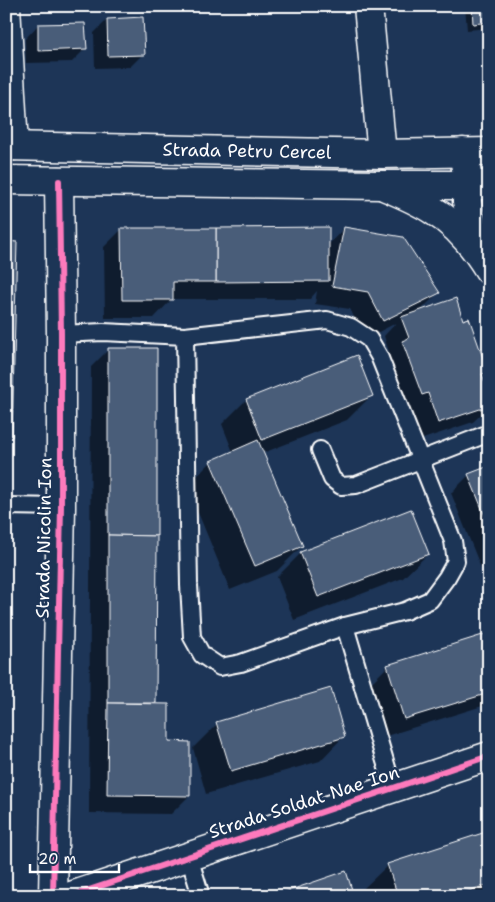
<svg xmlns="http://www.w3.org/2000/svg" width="495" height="902" font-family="'Shantell Sans',sans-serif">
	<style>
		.shadow { fill: #0007 }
		.building { fill: #4a5d79; stroke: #fff }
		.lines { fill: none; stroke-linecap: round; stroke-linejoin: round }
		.service-casing { stroke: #fff; stroke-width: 20 }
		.minor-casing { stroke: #fff; stroke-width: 31 }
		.secondary-casing { stroke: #fff; stroke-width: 31 }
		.primary-casing { stroke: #fff; stroke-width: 31 }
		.service { stroke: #1d3557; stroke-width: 16 }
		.minor { stroke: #1d3557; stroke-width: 28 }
		.secondary { stroke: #1d3557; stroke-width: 28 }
		.primary { stroke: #1d3557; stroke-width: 28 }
		.cycleway-casing { stroke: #1d3557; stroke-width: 9 }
		.cycleway { stroke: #fd7abc; stroke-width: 6 }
		.labels { text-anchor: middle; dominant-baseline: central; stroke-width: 5; stroke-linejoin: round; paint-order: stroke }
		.street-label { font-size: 18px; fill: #fff; stroke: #1d3557 }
	</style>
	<rect width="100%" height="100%" fill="#1d3557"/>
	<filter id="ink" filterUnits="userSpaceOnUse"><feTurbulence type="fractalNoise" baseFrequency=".02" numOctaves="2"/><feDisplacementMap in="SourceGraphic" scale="10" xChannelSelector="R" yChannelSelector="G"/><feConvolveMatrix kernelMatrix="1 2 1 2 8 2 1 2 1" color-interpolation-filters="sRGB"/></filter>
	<g filter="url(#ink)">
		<!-- shadow -->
		<g class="shadow">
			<polygon points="465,6 489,6 489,28 467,30"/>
			<polygon points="107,20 143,54 130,67 95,68 94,33"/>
			<polygon points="38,25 85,49 72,62 26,63 25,39"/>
			<polygon points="344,228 438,293 419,312 462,321 486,372 482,377 489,398 489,407 473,422 420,440 410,410 404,413 385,360 390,355 384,336 396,323 365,339 350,309 315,304 317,291 310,299 172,299 154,318 105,318 104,247 122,229 328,245"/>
			<polygon points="109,349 156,349 155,705 168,743 189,796 171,814 89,813 91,367"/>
			<polygon points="356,357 371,396 347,420 263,453 302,546 277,571 230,590 187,486 211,462 233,452 222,424 246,400"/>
			<polygon points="489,467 489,588 451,493 469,475"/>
			<polygon points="301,553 428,554 403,578 294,620 277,577"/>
			<polygon points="489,635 489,704 386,736 370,684 388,666"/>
			<polygon points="217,724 344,736 320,761 206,794 193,748"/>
			<polygon points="489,832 489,896 366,896 363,889 388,865"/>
		</g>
		<!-- building -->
		<g class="building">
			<polygon points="472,6 489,6 489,22 473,24"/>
			<polygon points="143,17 145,55 108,56 107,19"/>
			<polygon points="85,23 87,49 38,51 38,24"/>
			<polygon points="329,227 329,281 216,282 216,228"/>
			<polygon points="344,227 403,237 440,293 383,321 368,292 332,286"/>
			<polygon points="121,228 216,228 216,282 173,282 173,300 122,300"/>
			<polygon points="6,241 17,242 12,437 6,437"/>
			<polygon points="456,298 463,320 469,318 488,372 482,374 489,394 489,406 438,423 428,393 422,395 402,341 409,338 401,317"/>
			<polygon points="108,348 157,348 157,536 108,535"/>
			<polygon points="357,355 373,396 262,440 246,399"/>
			<polygon points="258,440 303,546 255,566 210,461"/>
			<polygon points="489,466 489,526 468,474"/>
			<polygon points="411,509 429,554 318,597 300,552"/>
			<polygon points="108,535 157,536 156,703 108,703"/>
			<polygon points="489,633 489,693 404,719 387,665"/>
			<polygon points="331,688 345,737 231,771 216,722"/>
			<polygon points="108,703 169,704 169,741 190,742 190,796 107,795"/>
			<polygon points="489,831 489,884 454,896 398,896 387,864"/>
			<polygon points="346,871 354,896 273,896"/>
		</g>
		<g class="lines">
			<!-- service casing -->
			<g class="service-casing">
				<g id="service">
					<polyline points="61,334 103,332 185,336 327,320 351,327 369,339 379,356 453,541 456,561 447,577 430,600 405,611 345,626 241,663 220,667 202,655 192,637 189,585 185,336"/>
					<polyline points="320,450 332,479 341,486 356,485 489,433"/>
					<polyline points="6,506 61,507"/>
					<polyline points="345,626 393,788"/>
					<polyline points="189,857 201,896"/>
				</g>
			</g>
			<!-- minor casing -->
			<g class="minor-casing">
				<g id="minor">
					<polyline points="6,6 14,146"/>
					<polyline points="368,6 382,154"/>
					<polyline points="53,896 61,507 61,334 59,181"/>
					<polyline points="71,896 489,756"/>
				</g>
			</g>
			<!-- secondary casing -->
			<g class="secondary-casing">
				<g id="secondary">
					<polyline points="463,152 469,185 467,201 478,251"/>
					<path d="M 382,185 C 399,193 418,200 434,211 C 457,225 475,247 489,270"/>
				</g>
			</g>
			<!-- primary casing -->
			<g class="primary-casing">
				<g id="primary">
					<polyline points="6,146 382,154 489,152"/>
					<polyline points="6,180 382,185 489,185"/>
				</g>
			</g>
			<!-- service -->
			<use href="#service" class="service"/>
			<!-- minor -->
			<use href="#minor" class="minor"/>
			<!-- secondary -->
			<use href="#secondary" class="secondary"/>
			<!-- primary -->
			<use href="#primary" class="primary"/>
			<!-- cycleway casing -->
			<g class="cycleway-casing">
				<g id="cycleway">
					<polyline points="53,896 61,507 61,334 59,181"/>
					<polyline points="71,896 489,756"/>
				</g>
			</g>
			<!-- cycleway -->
			<use href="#cycleway" class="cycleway"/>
		</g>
	</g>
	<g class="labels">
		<!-- street labels -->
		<g class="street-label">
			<text transform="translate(247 151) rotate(1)">Strada Petru Cercel</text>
			<text transform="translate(44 538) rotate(-89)">Strada Nicolin Ion</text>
			<text transform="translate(304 802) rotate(-18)">Strada Soldat Nae Ion</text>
		</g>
	</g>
	<!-- margin -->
	<rect width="495" height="902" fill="none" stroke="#1d3557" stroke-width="25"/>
	<rect x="12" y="12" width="470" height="877" fill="none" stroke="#fff" stroke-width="2" filter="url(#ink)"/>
	<!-- scale -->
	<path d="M30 864v8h89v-8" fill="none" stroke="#ffffff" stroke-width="2.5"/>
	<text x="38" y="864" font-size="15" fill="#ffffff" stroke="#1d3557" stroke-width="4" paint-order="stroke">20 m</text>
</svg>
